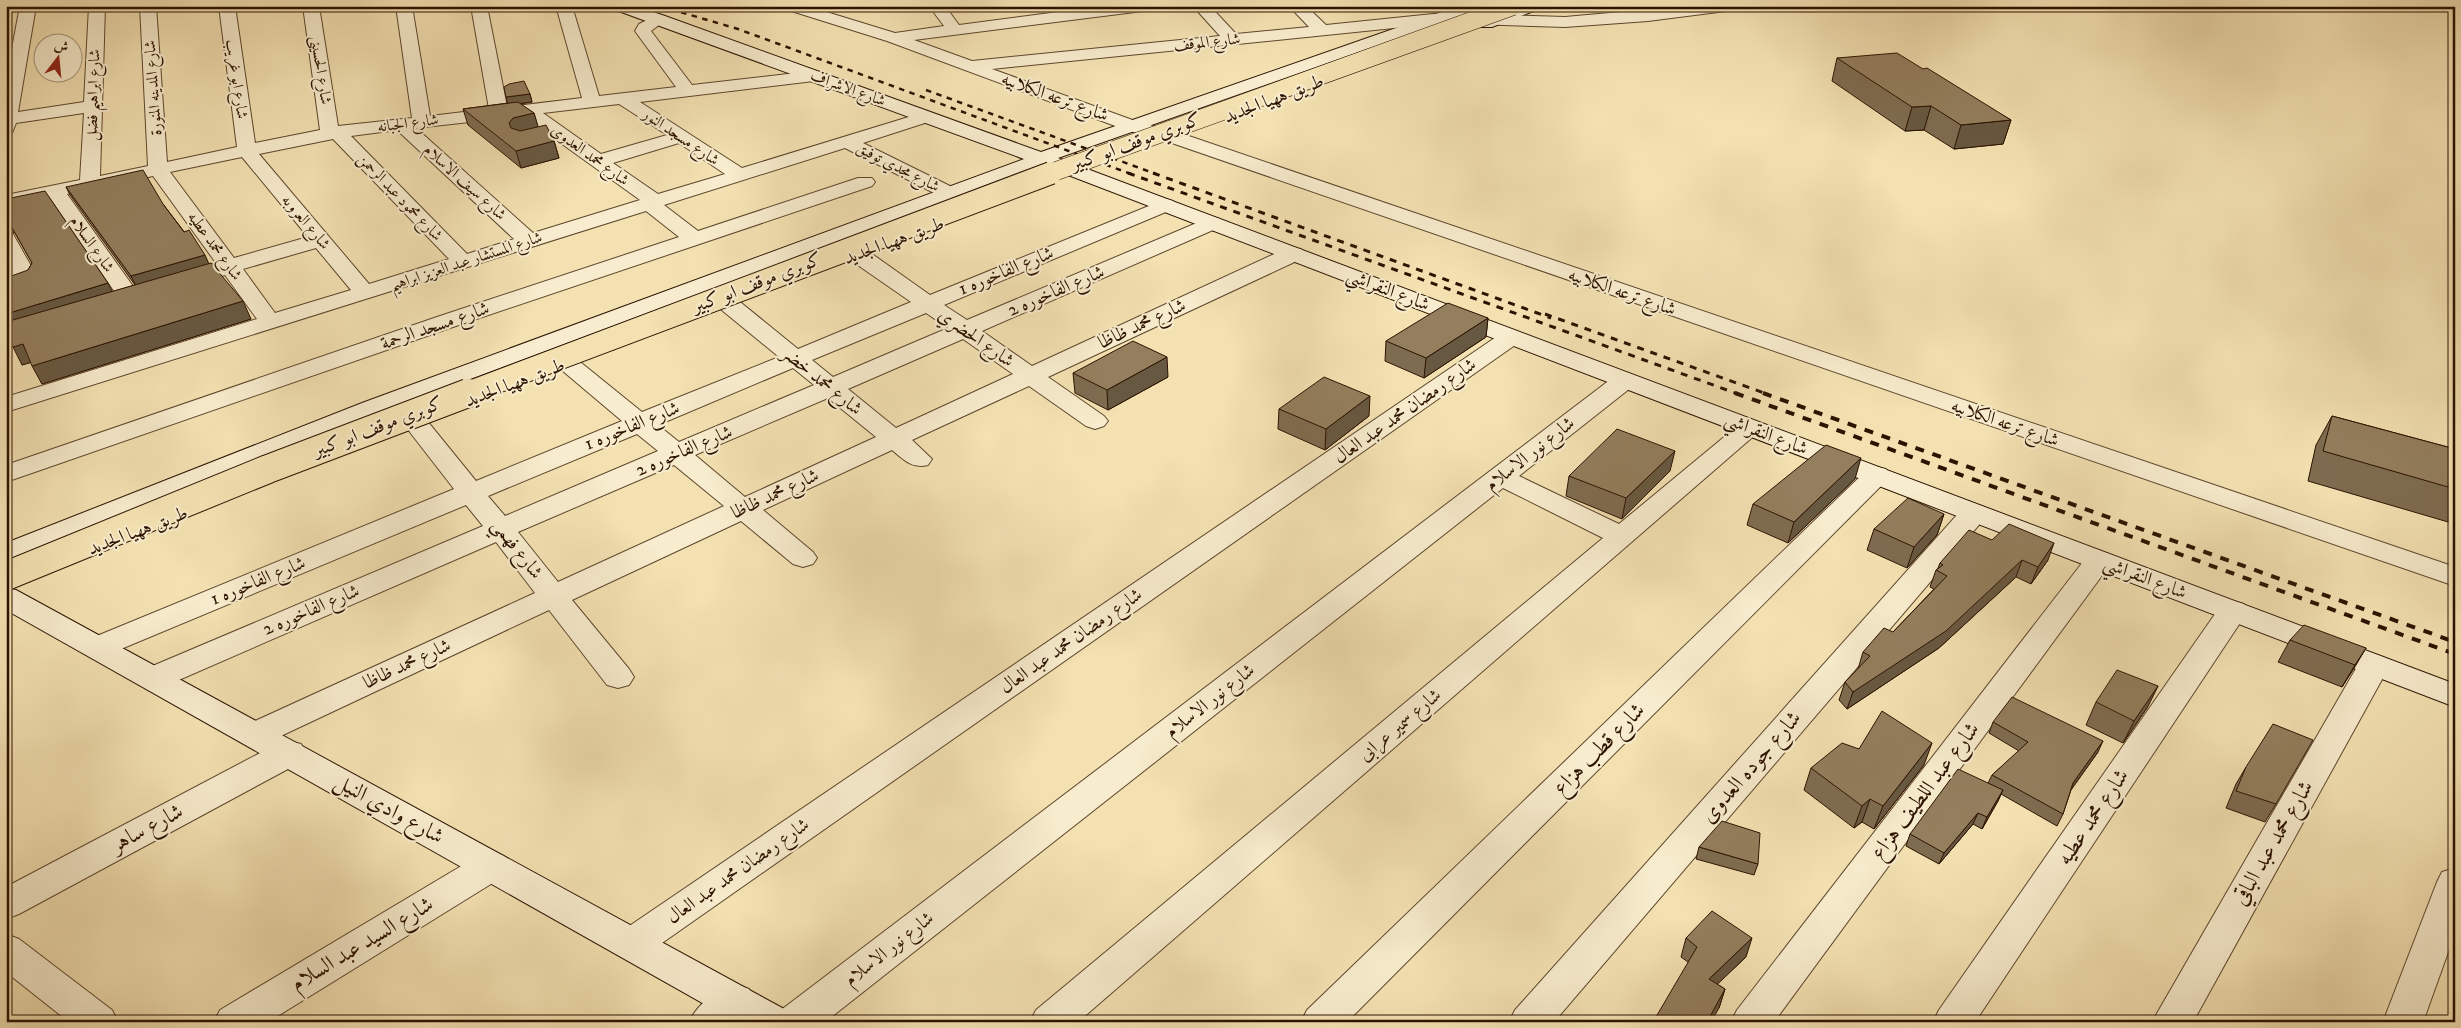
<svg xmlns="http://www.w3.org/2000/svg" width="2461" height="1028" font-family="'IM FELL DW Pica',Amiri,serif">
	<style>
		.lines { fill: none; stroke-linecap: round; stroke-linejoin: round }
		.street-casing { stroke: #5e462c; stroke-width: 2 }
		.secondary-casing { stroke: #2c1200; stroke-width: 2 }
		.street { fill: #f7eccd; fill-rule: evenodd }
		.secondary { fill: #f7eccd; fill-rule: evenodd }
		.rail-far2 { stroke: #2c1200; stroke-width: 2.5; stroke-dasharray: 5.5 5.5; stroke-linecap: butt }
		.rail-far1 { stroke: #2c1200; stroke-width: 3; stroke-dasharray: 7 7; stroke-linecap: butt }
		.rail { stroke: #2c1200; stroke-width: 4; stroke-dasharray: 9 9; stroke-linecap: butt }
		.primary-bridge-far2-casing { stroke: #2c1200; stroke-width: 19; stroke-linecap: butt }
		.primary-bridge-far1-casing { stroke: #2c1200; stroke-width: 24; stroke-linecap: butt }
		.primary-bridge-casing { stroke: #2c1200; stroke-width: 30; stroke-linecap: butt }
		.primary-bridge-far2 { stroke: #f3e1b2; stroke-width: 18 }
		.primary-bridge-far1 { stroke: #f3e1b2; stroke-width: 22 }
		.primary-bridge { stroke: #f3e1b2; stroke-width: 28 }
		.wall { fill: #7e6c50; stroke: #2c1200 }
		.shaded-wall { fill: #675841; stroke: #2c1200 }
		.building { fill: #937e5d; stroke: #2c1200 }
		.labels { text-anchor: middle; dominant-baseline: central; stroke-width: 4; stroke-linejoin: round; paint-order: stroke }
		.far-street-label { font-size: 16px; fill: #2c1200; stroke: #f7eccd }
		.street-label { font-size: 19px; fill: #2c1200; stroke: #f7eccd }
		.near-street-label { font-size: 22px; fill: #2c1200; stroke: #f7eccd }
	</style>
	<rect width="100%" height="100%" fill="#f3e1b2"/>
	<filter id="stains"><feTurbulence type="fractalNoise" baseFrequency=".004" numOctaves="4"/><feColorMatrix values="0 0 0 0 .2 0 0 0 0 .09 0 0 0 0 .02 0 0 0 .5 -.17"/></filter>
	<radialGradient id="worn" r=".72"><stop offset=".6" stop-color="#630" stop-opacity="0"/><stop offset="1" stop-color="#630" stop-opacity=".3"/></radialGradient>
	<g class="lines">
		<!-- street casing -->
		<g class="street-casing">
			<g id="street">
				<path d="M 20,6 L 36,6 L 18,112 L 84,102 L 89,6 L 105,6 L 100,176 L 148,166 L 140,6 L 156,6 L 167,162 L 237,147 L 219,6 L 235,6 L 255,143 L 320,130 L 303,6 L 319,6 L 338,126 L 412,118 L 396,6 L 412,6 L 430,116 L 489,109 L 471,6 L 487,6 L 507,107 L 582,98 L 556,6 L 572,6 L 599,96 L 676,87 L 635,31 L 639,24 L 659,14 L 667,19 L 651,31 L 692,85 L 814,71 L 820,72 L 823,76 L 820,80 L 814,81 L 640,102 L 742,168 L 925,112 L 931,113 L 934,117 L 931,121 L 863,143 L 956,189 L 959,193 L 956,197 L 949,199 L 942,197 L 845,148 L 664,205 L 698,231 L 858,178 L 872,178 L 875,182 L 872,186 L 453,327 L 6,482 L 6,465 L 437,317 L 679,237 L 646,211 L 6,412 L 6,397 L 257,319 L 225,275 L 214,278 L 206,276 L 203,271 L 206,266 L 216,263 L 153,176 L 67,194 L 140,296 L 137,301 L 129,303 L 121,301 L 50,198 L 6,207 L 6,195 L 80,180 L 84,113 L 16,123 L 12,133 L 6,134 L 6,80 ZM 619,104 L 667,135 L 601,154 L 543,113 ZM 523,116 L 640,200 L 533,233 L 416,128 ZM 397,130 L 514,239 L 467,254 L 351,136 ZM 333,139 L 449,259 L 369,284 L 259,154 ZM 679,143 L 725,174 L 658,194 L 613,163 ZM 242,157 L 308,237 L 234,258 L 170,172 ZM 316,248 L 351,290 L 275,313 L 243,269 Z"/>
				<polygon points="782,6 807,6 895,33 944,26 929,6 945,6 959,25 1104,6 1151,6 1143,11 914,40 972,61 1220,36 1193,6 1210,6 1236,34 1309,27 1289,6 1306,6 1326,25 1443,13 1565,17 1688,6 1734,6 1726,11 1648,21 1565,27 1443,23 992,69 1138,122 1180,133 2455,567 2455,586 1166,141 1126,130 887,41 785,9"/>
				<path d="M 1779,6 L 1838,6 C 1832,13 1785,13 1779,6 Z"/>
				<path d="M 1166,199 L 1173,201 L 1176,205 L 1173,209 L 944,305 L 967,320 L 1206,219 L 1213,217 L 1220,219 L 1223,223 L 1220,227 L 982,331 L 1032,366 L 1285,249 L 1293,248 L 1301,249 L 1304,254 L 1301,259 L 1048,377 L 1104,416 L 1108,421 L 1104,426 L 1095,429 L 1086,426 L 1029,386 L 912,440 L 932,459 L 928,465 C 912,469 904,460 892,450 L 763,510 L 813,552 L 817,558 L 813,564 L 803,567 L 793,564 L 741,521 L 572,600 L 629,669 L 634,677 L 629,685 L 618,688 L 607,685 L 549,610 L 268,742 L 256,746 L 244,742 L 240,734 L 244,726 L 535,593 L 496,542 L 165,686 L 154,689 L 143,686 L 138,678 L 143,670 L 483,526 L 466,505 L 109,654 L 98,657 L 87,654 L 83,647 L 87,640 L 454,489 L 402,422 L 406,417 L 415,414 L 424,417 L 476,481 L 622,421 L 558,367 L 554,362 L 558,357 L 566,355 L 574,357 L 642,412 L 779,357 L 718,307 L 715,302 L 718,297 L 726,295 L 734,297 L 798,349 L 911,302 L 849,259 L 846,254 L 849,249 L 857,248 L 865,249 L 930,295 ZM 926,313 L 948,328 L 833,377 L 812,360 ZM 963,339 L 1013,374 L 896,428 L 848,389 ZM 793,368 L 814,385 L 679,442 L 658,425 ZM 828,398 L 876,437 L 745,497 L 695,455 ZM 637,434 L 658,451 L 505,516 L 488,496 ZM 674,465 L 724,506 L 558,582 L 518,532 Z"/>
				<polygon points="6,232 13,234 35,273 32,278 6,288 6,273 12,270 6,259"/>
				<polygon points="1510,331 1518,333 1522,338 1518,343 645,955 632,960 619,955 613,944 619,933 1502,333"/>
				<polygon points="1624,374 1633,376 1636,381 1633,386 1519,476 1619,524 1741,423 1750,420 1759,423 1763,428 1078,1022 1030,1022 1036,1010 1603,538 1503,488 825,1022 775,1022 781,1010 1615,376"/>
				<polygon points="1877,467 1886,469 1890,475 1886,481 1347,1022 1301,1022 1307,1010 1868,469"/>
				<polygon points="1974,505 1984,507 1988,513 1984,519 1554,1022 1509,1022 1515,1010 1964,507"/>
				<polygon points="2099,551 2109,554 2113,560 2109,566 1774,1022 1731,1022 1737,1010 2089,554"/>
				<polygon points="2233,601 2244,604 2248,611 1975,1022 1933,1022 1939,1010 2222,604"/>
				<polygon points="2374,654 2385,658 2390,665 2193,1022 2152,1022 2358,665 2363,658"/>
				<polygon points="289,741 301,744 306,753 301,762 19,914 6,919 6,887 277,744"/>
				<polygon points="491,852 504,856 509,866 504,876 268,1022 214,1022 220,1010 478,856"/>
				<polygon points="2455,868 2455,933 2423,1022 2383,1022 2437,882 2442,872"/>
				<polygon points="6,934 19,939 112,1010 118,1022 69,1022 6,972"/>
				<path d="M 735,984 L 749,989 L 755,1001 L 749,1013 L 738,1022 L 689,1022 C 698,1003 716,991 735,984 Z"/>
			</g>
		</g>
		<!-- secondary casing -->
		<g class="secondary-casing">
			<g id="secondary">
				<polygon points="610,6 635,6 665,16 1041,152 1459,6 1483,6 1480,9 1058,158 2455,684 2455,707 1042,165 380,413 6,562 6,543 362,403 1024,159 613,9"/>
				<polygon points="1519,6 1542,6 1539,9 1492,27 1480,27 1478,24 1480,21"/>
				<polygon points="6,588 16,590 786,1010 792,1022 736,1022 6,610"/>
			</g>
		</g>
		<!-- street -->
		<use href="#street" class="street"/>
		<!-- secondary -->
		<use href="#secondary" class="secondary"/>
		<!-- rail-far2 -->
		<g class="rail-far2">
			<polyline points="660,6 738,29 1131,174"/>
			<polyline points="926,90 1156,174"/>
		</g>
		<!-- rail-far1 -->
		<g class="rail-far1">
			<polyline points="1128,173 1738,394"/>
			<polyline points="1153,173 1551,318"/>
			<polyline points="1545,314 1767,394"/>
		</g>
		<!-- rail -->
		<g class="rail">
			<polyline points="1735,393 2455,654"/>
			<polyline points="1763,393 2455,642"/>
		</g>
		<!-- primary-bridge-far2 casing -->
		<g class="primary-bridge-far2-casing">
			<polyline id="primary-bridge-far2" points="1048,174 1513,6"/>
		</g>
		<!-- primary-bridge-far1 casing -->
		<g class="primary-bridge-far1-casing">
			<polyline id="primary-bridge-far1" points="465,394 1051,173"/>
		</g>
		<!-- primary-bridge casing -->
		<g class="primary-bridge-casing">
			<polyline id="primary-bridge" points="6,576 268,469 468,393"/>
		</g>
		<!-- primary-bridge-far2 -->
		<use href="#primary-bridge-far2" class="primary-bridge-far2"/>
		<!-- primary-bridge-far1 -->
		<use href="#primary-bridge-far1" class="primary-bridge-far1"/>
		<!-- primary-bridge -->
		<use href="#primary-bridge" class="primary-bridge"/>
	</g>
	<!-- wall -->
	<g class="wall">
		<polygon points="1837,58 1923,69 2011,120 2003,144 1954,149 1924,130 1905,131 1832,81"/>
		<polygon points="530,94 532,102 520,104 534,113 538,127 554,141 559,158 521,168 468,125 463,109 508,103"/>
		<polygon points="66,187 163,204 251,319 42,384 31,362 22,365 28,270 32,263 15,233 10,231 6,224 6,199 112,292 135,285 70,195"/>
		<polygon points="1488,318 1486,337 1424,378 1385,361 1386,341"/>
		<polygon points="1073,373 1168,377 1108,410 1075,393"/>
		<polygon points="1279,409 1369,416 1325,450 1278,429"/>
		<polygon points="2332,416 2455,449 2455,524 2308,481 2316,445"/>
		<polygon points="1670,471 1622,519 1566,496 1569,476"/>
		<polygon points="1855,479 1788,543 1747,525 1753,504"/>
		<polygon points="1944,514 1937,535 1907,568 1867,550 1874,529"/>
		<polygon points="1992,540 2048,560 2031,584 2016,577 1939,648 1847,709 1839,700 1845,682 1858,669 1863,652 1893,632 1934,589 1930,587 1936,570 1938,568 1940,563"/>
		<polygon points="2290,640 2366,648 2342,687 2278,662"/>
		<polygon points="2158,686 2147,708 2123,743 2086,725 2096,702"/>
		<polygon points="1993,722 2098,752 2071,790 2063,814 2057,826 2001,794 1998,801 1982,829 1973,824 1939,864 1906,846 1910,834 1988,783 1992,775 2019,751 1989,733"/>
		<polygon points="1859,749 1924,765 1874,829 1862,822 1854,828 1804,790 1811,768"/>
		<polygon points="2246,767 2276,804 2265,822 2226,808 2236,784"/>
		<polygon points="1699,847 1758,864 1754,875 1696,859"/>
		<polygon points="1686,938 1746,957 1717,984 1725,989 1719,1008 1688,962 1681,957"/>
	</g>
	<!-- shaded-wall -->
	<g class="shaded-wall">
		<polygon points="530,94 532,102 508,105 506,97"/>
		<polygon points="1931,106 1924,130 1905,131 1912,107"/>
		<polygon points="534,113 539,130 514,139 509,123 513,118"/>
		<polygon points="2011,120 2003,144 1954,149 1961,125"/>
		<polygon points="554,141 559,158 521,168 516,151"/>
		<polygon points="205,255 209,264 136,286 131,276"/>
		<polygon points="108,283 113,293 6,325 6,314"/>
		<polygon points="243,301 251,319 42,384 32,366"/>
		<polygon points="1488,318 1486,337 1424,378 1426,358"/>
		<polygon points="23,344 33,362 22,365 13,347"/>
		<polygon points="1167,357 1168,377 1108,410 1107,390"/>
		<polygon points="1370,396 1369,416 1325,450 1326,429"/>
		<polygon points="1675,451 1670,471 1622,519 1626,498"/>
		<polygon points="1861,458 1855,479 1788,543 1794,522"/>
		<polygon points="1944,514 1937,535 1907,568 1914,547"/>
		<polygon points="2054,543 2048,560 2031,584 2038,567"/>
		<polygon points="2022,560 2016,577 1939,648 1847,709 1853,692"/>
		<polygon points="2366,648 2353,670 2342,687 2355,665"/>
		<polygon points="2158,686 2147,708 2123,743 2134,721"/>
		<polygon points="2103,741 2098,752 2068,794 2073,783"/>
		<polygon points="1932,743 1924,765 1874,829 1883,806"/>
		<polygon points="2003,790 1998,801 1982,829 1987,817"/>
		<polygon points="1870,799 1862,822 1854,828 1862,806"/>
		<polygon points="1978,813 1973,824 1939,864 1944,853"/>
		<polygon points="1752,938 1746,957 1703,998 1709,979"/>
		<polygon points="1725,989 1719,1008 1711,1022 1707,1022"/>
	</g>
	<!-- building -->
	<g class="building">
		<polygon points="1897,53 1923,69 1927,68 2011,120 1961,125 1931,106 1912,107 1837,58"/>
		<polygon points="524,81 530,94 506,97 504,87 509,84"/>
		<polygon points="518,102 534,113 513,118 509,123 511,128 520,131 546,125 554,141 516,151 463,109"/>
		<polygon points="143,170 163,204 184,232 189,230 205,255 131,276 66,187"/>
		<polygon points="45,191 108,283 6,314 6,278 28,270 32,263 10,224 6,222 6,199"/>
		<polygon points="211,263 243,301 32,366 23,344 13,347 6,335 6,322"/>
		<polygon points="1448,303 1488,318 1426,358 1386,341"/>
		<polygon points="1133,341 1167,357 1107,390 1073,373"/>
		<polygon points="1324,377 1370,396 1326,429 1279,409"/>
		<polygon points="2332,416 2455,449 2455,489 2323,451"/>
		<polygon points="1617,429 1675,451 1626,498 1569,476"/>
		<polygon points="1826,445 1861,458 1794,522 1753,504"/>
		<polygon points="1908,498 1944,514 1914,547 1874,529"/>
		<polygon points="2009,524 2054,543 2038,567 2022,560 1946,631 1853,692 1845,682 1870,656 1863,652 1884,628 1893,632 1947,576 1936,570 1943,565 1940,563 1969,530 1992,540"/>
		<polygon points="2304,625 2366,648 2355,665 2290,640"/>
		<polygon points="2117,670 2158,686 2134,721 2096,702"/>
		<polygon points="2012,697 2103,741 2073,783 2063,814 1992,775 2028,742 1993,722"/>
		<polygon points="1882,711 1932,743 1883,806 1870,799 1862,806 1811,768 1842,743 1859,749"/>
		<polygon points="2273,724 2313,740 2276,804 2236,791 2246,767"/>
		<polygon points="1958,769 2003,790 1987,817 1978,813 1944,853 1910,834"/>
		<polygon points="1722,821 1760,833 1758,864 1699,847"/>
		<polygon points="1712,911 1752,938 1709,979 1725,989 1707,1022 1653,1022 1697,947 1686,938"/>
	</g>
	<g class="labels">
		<!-- far-street labels -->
		<g class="far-street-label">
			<text transform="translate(1207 42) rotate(-6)">شارع الموقف</text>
			<text transform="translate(321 70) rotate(81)">شارع الحسينى</text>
			<text transform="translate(237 79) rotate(82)">شارع ابو غريب</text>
			<text transform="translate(153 88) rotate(-94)">شارع المدينه المنورة</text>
			<text transform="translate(848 88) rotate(20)">شارع الاشراف</text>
			<text transform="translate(93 95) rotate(-88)">شارع ابراهيم فضل</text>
			<text transform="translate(408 123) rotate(-7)">شارع الجبانه</text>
			<text transform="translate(681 137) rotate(34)">شارع مسجد النور</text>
			<text transform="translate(590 155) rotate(36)">شارع محمد العدوى</text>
			<text transform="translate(898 167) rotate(27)">شارع مجدي توفيق</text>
			<text transform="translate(465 182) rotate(42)">شارع سيف الاسلام</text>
			<text transform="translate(400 197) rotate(46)">شارع محمود عبد الرحمن</text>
			<text transform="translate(306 222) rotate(50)">شارع العروبه</text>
			<text transform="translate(92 244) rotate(55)">شارع السلام</text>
			<text transform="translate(215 246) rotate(54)">شارع محمد عطيه</text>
			<text transform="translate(466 261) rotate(-18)">شارع المستشار عبد العزيز ابراهيم</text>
		</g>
		<!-- street labels -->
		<g class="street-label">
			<text transform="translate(1055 97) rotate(20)">شارع ترعه الكلابيه</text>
			<text transform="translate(1274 99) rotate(-21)">طريق ههيا الجديد</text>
			<text transform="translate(1136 142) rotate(-20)">كوبري موقف ابو كبير</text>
			<text transform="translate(894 241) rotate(-20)">طريق ههيا الجديد</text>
			<text transform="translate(1006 271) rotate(-22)">شارع الفاخوره 1</text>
			<text transform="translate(757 283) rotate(-21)">كوبري موقف ابو كبير</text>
			<text transform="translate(1388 290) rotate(21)">شارع النقراشي</text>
			<text transform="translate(1056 291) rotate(-23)">شارع الفاخوره 2</text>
			<text transform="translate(1622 292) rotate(19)">شارع ترعه الكلابيه</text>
			<text transform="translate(1142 324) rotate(-25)">شارع محمد ظاظا</text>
			<text transform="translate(435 326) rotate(-19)">شارع مسجد الرحمة</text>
			<text transform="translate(976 338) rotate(35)">شارع الحضري</text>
			<text transform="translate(822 381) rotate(39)">شارع محمد خضر</text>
			<text transform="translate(515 383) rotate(-21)">طريق ههيا الجديد</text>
			<text transform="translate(1405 411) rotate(-35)">شارع رمضان محمد عبد العال</text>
			<text transform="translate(2005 423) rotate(19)">شارع ترعه الكلابيه</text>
			<text transform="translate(632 426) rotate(-22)">شارع الفاخوره 1</text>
			<text transform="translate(378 427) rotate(-21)">كوبري موقف ابو كبير</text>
			<text transform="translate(1766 434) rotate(21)">شارع النقراشي</text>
			<text transform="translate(684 451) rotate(-23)">شارع الفاخوره 2</text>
			<text transform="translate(1530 454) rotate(-38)">شارع نور الاسلام</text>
			<text transform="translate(775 494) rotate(-25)">شارع محمد ظاظا</text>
			<text transform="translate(138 531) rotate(-21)">طريق ههيا الجديد</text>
			<text transform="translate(517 549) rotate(52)">شارع فهمي</text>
			<text transform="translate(2145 578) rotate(21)">شارع النقراشي</text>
			<text transform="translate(258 581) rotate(-22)">شارع الفاخوره 1</text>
			<text transform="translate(311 610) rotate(-23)">شارع الفاخوره 2</text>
			<text transform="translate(1071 641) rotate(-35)">شارع رمضان محمد عبد العال</text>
			<text transform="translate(407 664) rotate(-25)">شارع محمد ظاظا</text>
			<text transform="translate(1210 701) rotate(-38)">شارع نور الاسلام</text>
			<text transform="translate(1400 725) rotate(-40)">شارع سمير عرابى</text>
			<text transform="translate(738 871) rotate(-35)">شارع رمضان محمد عبد العال</text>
			<text transform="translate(889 949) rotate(-38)">شارع نور الاسلام</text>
		</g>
		<!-- near-street labels -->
		<g class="near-street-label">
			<text transform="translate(1599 749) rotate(-45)">شارع قطب هزاع</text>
			<text transform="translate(1751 767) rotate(-49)">شارع جوده العدوى</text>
			<text transform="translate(1925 791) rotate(-53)">شارع عبد اللطيف هزاع</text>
			<text transform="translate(389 809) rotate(29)">شارع وادي النيل</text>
			<text transform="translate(2093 817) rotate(-56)">شارع محمد عطيه</text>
			<text transform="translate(147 828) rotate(-28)">شارع ساهر</text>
			<text transform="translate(2273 843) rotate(-60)">شارع محمد عبد الباقي</text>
			<text transform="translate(362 944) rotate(-31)">شارع السيد عبد السلام</text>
		</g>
	</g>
	<!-- margin -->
	<rect width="2461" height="1028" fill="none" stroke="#f3e1b2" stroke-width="25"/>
	<rect x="8" y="8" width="2446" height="1013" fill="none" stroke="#2c1200" stroke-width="2.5"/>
	<rect x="12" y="12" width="2436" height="1003" fill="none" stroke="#2c1200"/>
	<!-- north arrow -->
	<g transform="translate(58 58) rotate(16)"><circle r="24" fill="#f7eccd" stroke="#a6957b"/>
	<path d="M0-4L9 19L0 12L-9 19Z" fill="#8f2418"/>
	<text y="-8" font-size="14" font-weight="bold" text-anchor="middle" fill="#2c1200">ش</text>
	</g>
	<rect width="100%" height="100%" filter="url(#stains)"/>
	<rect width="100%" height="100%" fill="url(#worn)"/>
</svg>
